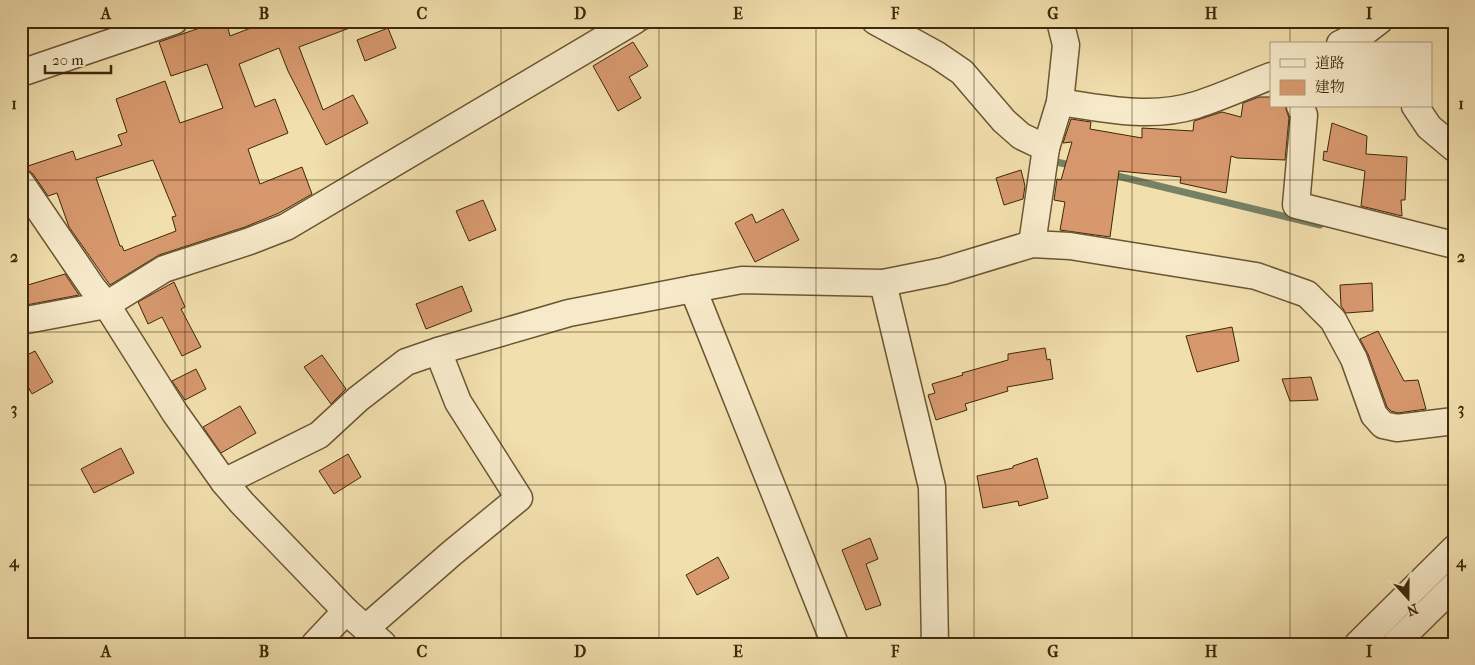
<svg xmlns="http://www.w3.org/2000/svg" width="1475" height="665" font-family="'IM FELL French Canon','Noto Serif JP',serif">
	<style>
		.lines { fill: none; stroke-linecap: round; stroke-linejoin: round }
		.stream { stroke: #768166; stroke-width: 7 }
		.building { fill: #d7986e; stroke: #3e2809; fill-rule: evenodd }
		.minor-casing { stroke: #6b5632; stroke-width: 29 }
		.minor { stroke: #f7eaca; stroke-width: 26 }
		.grid { fill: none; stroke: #3e2809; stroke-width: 1; stroke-opacity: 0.55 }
		.neatline { fill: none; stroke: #3e2809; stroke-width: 2 }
		.grid-label { font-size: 16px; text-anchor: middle; font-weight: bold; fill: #3e2809 }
	</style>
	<rect width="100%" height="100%" fill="#f2dfae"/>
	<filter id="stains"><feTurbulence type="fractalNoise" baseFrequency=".004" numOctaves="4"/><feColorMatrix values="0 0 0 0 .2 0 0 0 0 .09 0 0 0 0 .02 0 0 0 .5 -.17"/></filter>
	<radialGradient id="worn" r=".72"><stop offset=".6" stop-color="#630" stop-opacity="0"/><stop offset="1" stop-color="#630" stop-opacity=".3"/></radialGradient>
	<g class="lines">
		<!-- stream -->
		<g class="stream">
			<polyline points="858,21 870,28"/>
			<polyline points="637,31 657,21"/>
			<polyline points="1048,160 1074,166"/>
			<polyline points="1109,174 1320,225"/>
		</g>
	</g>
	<!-- building -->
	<g class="building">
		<path d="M 220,21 L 226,21 L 230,36 L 269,21 L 362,21 L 363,23 L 299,47 L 323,110 L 353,95 L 368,123 L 326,145 L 288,71 L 279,48 L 239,64 L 255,107 L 275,99 L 288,133 L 248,149 L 260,184 L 302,167 L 312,194 L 279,213 L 245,227 L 159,255 L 110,285 L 69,227 L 57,193 L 48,196 L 33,174 L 28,170 L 22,168 L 73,151 L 76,160 L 122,145 L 118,135 L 127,132 L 116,99 L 165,81 L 180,123 L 223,108 L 207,64 L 171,76 L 159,42 ZM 153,160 L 176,216 L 172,217 L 176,231 L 124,251 L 122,246 L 120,246 L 96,178 Z"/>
		<polygon points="388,28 396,48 365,61 357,40"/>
		<polygon points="633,42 648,66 629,77 641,98 618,111 593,66"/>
		<polygon points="1259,97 1271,97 1271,106 1285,106 1289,118 1285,160 1237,158 1231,156 1226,193 1180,183 1181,177 1119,171 1110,237 1060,230 1065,202 1054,200 1057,179 1061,180 1072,142 1063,143 1071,119 1091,122 1090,129 1142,138 1142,128 1193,131 1194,121 1222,112 1241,117 1243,103"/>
		<polygon points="1332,123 1367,136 1366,154 1407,157 1405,200 1401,200 1402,216 1361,206 1365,171 1323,160 1324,151 1327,152"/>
		<polygon points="1021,170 1025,186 1023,199 1004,205 996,178"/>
		<polygon points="483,200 496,230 469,241 456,211"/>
		<polygon points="783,209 799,240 755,262 735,223 752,214 756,223"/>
		<polygon points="65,274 79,295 21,306 21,287"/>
		<polygon points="174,282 185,307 181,309 201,347 182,356 162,317 148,324 138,302"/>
		<polygon points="1372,283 1373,311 1346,313 1341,306 1340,285"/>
		<polygon points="462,286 472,311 426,329 416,304"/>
		<polygon points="1232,327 1239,361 1197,372 1186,336"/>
		<polygon points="1378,331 1404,381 1418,380 1426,409 1398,413 1391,411 1387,407 1368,354 1360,339"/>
		<polygon points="1045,348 1047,360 1050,359 1053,379 1007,387 1008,391 965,404 967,410 936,420 928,395 935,393 932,384 963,375 962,373 1008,360 1008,354"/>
		<polygon points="35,351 53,382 32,394 21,374 21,358"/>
		<polygon points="322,355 346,389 331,404 304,367"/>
		<polygon points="196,369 206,389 185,400 172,381"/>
		<polygon points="1311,377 1318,400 1290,401 1282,379"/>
		<polygon points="240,406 256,433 221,453 203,427"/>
		<polygon points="121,448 134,473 94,493 81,469"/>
		<polygon points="348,454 361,477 334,494 319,471"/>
		<polygon points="1037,458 1048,498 1019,506 1018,501 983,508 977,476 1013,468 1013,466"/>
		<polygon points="870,538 878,559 866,564 881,605 866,610 842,550"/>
		<polygon points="718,557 729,578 697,595 686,575"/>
	</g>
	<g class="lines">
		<!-- minor casing -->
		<g class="minor-casing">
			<g id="minor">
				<polyline points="875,21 937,55 962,72 1004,121 1021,136 1046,148"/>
				<polyline points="1340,44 1366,31 1379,21"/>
				<polyline points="21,73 174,21"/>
				<path d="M 1060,102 C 1105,109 1152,119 1196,105 C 1222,97 1247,85 1271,76"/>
				<polyline points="1300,106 1304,115 1296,205 1454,245"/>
				<polyline points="1415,106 1429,127 1454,148"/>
				<polyline points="21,183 92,287 108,307 175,413 224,482 242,503 346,611 383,644"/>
				<polyline points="1032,244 1046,148 1060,102 1066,45 1060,21"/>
				<polyline points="883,283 932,487 935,644"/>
				<polyline points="693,289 835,644"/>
				<polyline points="21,321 106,305 164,269 250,241 286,227 634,21"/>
				<polyline points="224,482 319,435 358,399 406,362 438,351 569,313 693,289 742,280 883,283 943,271 1032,244 1070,246 1256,276 1307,294 1333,320 1354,359 1374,415 1383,425 1397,428 1454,421"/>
				<polyline points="366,628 452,553 519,498 458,402 438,351"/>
				<polyline points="315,644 346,611"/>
				<polyline points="1358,644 1454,549"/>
				<polyline points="1395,644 1454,586"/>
			</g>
		</g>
		<!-- minor -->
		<use href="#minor" class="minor"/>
	</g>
	<!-- grid -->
	<path class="grid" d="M 185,21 L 185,644M 343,21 L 343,644M 501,21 L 501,644M 659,21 L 659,644M 816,21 L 816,644M 974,21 L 974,644M 1132,21 L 1132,644M 1290,21 L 1290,44M 1290,106 L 1290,644M 21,180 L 1454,180M 21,332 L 1454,332M 21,485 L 1454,485"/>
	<!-- margin -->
	<rect width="1475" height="665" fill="none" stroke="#f2dfae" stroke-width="55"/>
	<!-- legend -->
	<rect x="1270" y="42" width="162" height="65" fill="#f7eaca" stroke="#ad9c7d"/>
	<rect x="1280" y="59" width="25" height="8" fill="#f7eaca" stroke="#ad9c7d"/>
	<text x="1315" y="68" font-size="15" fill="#3e2809">道路</text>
	<rect x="1280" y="80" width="25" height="15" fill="#d7986e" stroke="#ad9c7d"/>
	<text x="1315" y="92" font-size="15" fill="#3e2809">建物</text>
	<!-- north arrow -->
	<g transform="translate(1408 598) rotate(159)" stroke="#f7eaca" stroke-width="4" paint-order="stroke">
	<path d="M0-4L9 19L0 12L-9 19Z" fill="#3e2809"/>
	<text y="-8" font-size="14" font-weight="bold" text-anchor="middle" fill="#3e2809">N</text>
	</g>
	<!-- scale -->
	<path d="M45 65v8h66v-8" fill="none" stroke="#3e2809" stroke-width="2.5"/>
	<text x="52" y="65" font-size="15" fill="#3e2809" stroke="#f7eaca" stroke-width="4" paint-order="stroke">20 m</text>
	<rect x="28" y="28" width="1420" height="610" class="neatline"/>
	<g class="grid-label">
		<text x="106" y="19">A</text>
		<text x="264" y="19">B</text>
		<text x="422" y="19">C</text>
		<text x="580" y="19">D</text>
		<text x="738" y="19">E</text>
		<text x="895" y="19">F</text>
		<text x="1053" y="19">G</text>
		<text x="1211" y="19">H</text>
		<text x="1369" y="19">I</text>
		<text x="14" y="109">1</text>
		<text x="1461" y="109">1</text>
		<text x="14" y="262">2</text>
		<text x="1461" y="262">2</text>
		<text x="14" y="414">3</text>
		<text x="1461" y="414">3</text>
		<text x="14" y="567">4</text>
		<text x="1461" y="567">4</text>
		<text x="106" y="657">A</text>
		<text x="264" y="657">B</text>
		<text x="422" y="657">C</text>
		<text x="580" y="657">D</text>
		<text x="738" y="657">E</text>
		<text x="895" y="657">F</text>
		<text x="1053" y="657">G</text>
		<text x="1211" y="657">H</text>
		<text x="1369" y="657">I</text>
	</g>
	<rect width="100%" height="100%" filter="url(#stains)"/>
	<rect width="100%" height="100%" fill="url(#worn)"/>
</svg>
